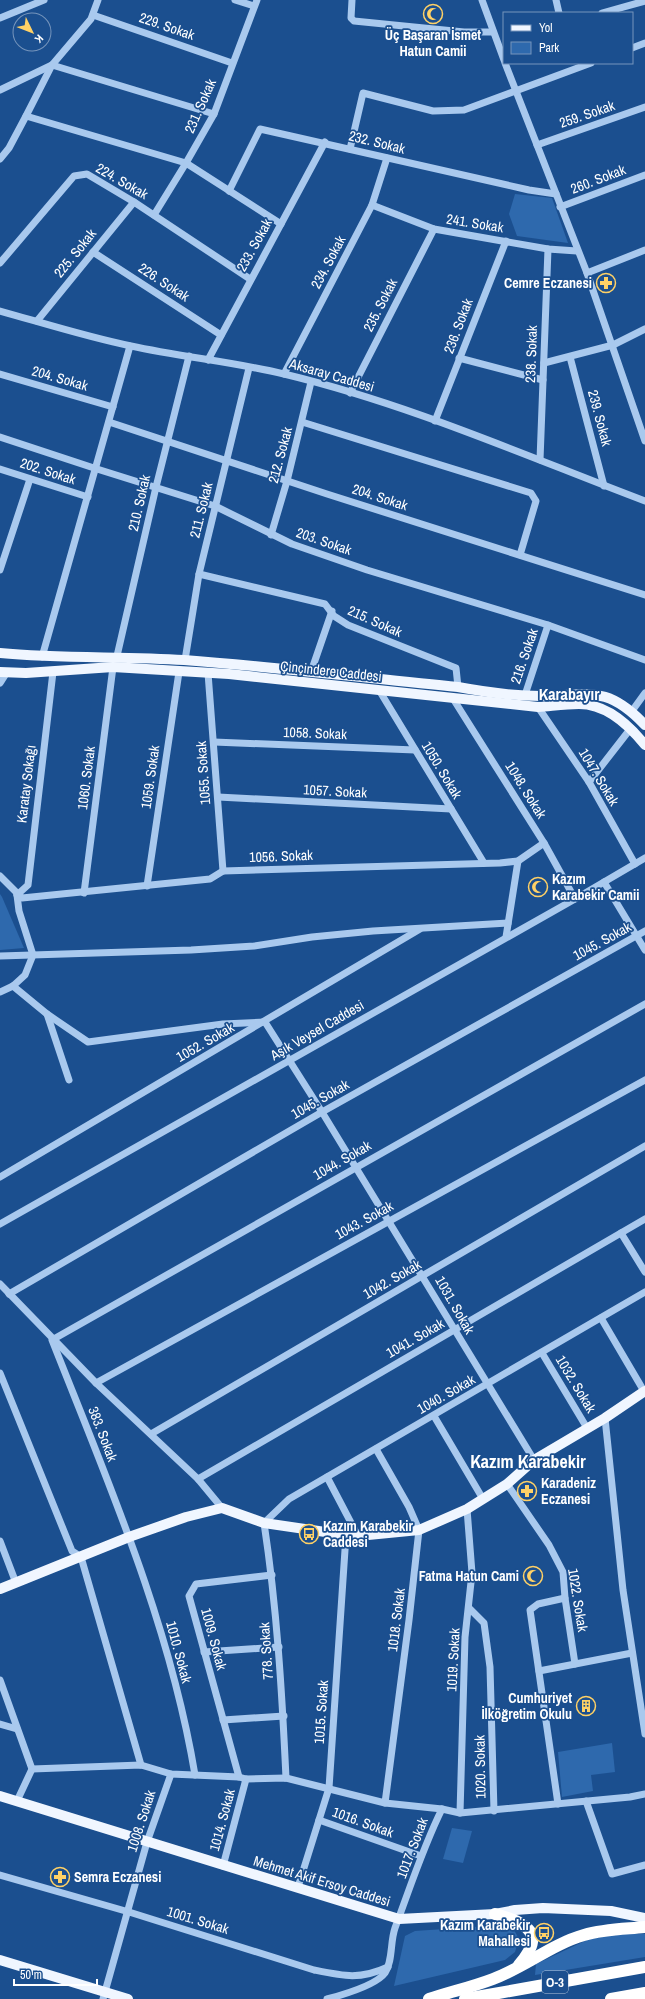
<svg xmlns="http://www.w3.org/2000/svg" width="645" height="1999" font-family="'Archivo Narrow',sans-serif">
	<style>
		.green { fill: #2e69ad }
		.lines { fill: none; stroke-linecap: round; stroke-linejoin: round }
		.minor { stroke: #a9c9ee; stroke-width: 7 }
		.major { stroke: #f0f6ff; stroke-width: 10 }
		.highway { stroke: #fff; stroke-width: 12 }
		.labels { text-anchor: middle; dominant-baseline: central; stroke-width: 3.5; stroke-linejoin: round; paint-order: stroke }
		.shield { fill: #1b4f8f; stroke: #bbcadd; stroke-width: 1 }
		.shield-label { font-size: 13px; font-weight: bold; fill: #fff }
		.street-label { font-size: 14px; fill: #fff; stroke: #1b4f8f }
		.poi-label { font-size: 14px; font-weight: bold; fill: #fff; stroke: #1b4f8f; text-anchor: end }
		.quarter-label { font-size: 16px; font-weight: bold; fill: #fff; stroke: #1b4f8f }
		.district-label { font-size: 18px; font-weight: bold; fill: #fff; stroke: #1b4f8f }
	</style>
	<rect width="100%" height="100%" fill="#1b4f8f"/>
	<!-- green -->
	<g class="green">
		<polygon points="515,194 552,198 568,243 517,236 509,214"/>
		<polygon points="0,894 2,897 24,948 0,950"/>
		<polygon points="612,1743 615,1772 591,1775 593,1791 562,1797 558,1752"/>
		<polygon points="452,1828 472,1831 463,1863 443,1859"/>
		<polygon points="502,1925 514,1930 519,1939 515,1952 505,1960 394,1986 405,1936 415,1931"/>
		<polygon points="625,1934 645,1934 645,1957 535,1975 536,1964 589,1939"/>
	</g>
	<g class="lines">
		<!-- minor -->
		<g class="minor">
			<polyline points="235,0 254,6"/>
			<polyline points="352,0 351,18 354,21 464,32 493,32"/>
			<polyline points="482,0 504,60"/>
			<polyline points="556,0 559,13"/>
			<polyline points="602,13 645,1"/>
			<polyline points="93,15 232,63"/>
			<polyline points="0,18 44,0"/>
			<polyline points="632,48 645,43"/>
			<polyline points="505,63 587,273 645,441"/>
			<polyline points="0,90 52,65 214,114"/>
			<polyline points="26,116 186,163 281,224"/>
			<polyline points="537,145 645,107"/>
			<polyline points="350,149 363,93 433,111 464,110 591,63"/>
			<polyline points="0,159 9,148 26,116 52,65 91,19 98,0"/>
			<polyline points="229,191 260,129 529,190 556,194"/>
			<polyline points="372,205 434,229 548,249 577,251"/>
			<polyline points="560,207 645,175"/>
			<polyline points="154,215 186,163 214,114 257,0"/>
			<polyline points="93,252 221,335"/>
			<polyline points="0,263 74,176 87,174 134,202 250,279"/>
			<polyline points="587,273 645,250"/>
			<path d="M 0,311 C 43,323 87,337 131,346 C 182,357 234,362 284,374 C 409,404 526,456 645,501"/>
			<polyline points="37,321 134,202"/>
			<polyline points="570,357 604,486"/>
			<polyline points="459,358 543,380"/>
			<polyline points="208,360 325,142"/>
			<polyline points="544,363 613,345 645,329"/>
			<polyline points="0,374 113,407"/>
			<polyline points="284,374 372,205 387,158"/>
			<polyline points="350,393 434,229"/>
			<polyline points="435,421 506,241"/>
			<polyline points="109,422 327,494 645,595"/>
			<polyline points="302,422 531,493 536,501 520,555"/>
			<polyline points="0,437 97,469 215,506 292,544 367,570 548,625 645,660"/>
			<polyline points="540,460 548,249"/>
			<polyline points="0,469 88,497"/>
			<polyline points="271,535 287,481 311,382"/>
			<polyline points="0,570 30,479"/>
			<polyline points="199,574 325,604 334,616 348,625 456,668 458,687"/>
			<polyline points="117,656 156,487 189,356"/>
			<polyline points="42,657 130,346"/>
			<polyline points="185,660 199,574 249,368"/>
			<polyline points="311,672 332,611"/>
			<polyline points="208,673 223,871"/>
			<polyline points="0,683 7,672"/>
			<polyline points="379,690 484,863"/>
			<polyline points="525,695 548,625"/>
			<polyline points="452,697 544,843 575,899"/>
			<polyline points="538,707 589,782 635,864"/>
			<polyline points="632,711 645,693"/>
			<polyline points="214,742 415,750"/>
			<polyline points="589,782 631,728"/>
			<polyline points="218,797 451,809"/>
			<polyline points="0,876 22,898 210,879 223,871 500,863 518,861 544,843"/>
			<polyline points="604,882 645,950"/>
			<polyline points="147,886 179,672"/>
			<polyline points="84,893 113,667"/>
			<polyline points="17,895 28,885 53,672"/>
			<polyline points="506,937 518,861"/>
			<polyline points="0,956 191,950 254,946 312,937 373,931 508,923"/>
			<polyline points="13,986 47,1014 88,1042 223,1024 265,1022 322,1112 534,1460"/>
			<polyline points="0,992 13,986 25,975 33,955 19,911 17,895"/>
			<polyline points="47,1014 69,1080"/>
			<polyline points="0,1177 420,929"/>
			<polyline points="0,1224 575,899 645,858"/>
			<polyline points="621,1233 645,1272"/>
			<polyline points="0,1284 96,1383 198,1479 222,1508"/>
			<polyline points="9,1294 322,1112 645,931"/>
			<polyline points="601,1318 645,1393"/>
			<polyline points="542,1353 587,1428"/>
			<polyline points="0,1373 72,1551 81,1557 141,1765"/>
			<polyline points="96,1383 645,1080"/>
			<polyline points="434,1416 483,1499"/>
			<polyline points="605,1418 623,1590 645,1734"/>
			<polyline points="151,1434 645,1146"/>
			<polyline points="376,1449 409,1507 419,1530 409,1620 385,1803"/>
			<polyline points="327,1477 358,1536"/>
			<polyline points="198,1479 645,1219"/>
			<polyline points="507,1484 549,1545 563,1572 565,1598 575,1664"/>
			<polyline points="0,1541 16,1583"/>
			<polyline points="470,1609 484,1623 490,1667 494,1811"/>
			<polyline points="204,1652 279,1647"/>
			<polyline points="539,1671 632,1653"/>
			<polyline points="0,1680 32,1769 141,1765 171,1774 239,1777 246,1779 286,1778 385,1803 442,1809 460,1813 630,1797 645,1794"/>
			<polyline points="223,1720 284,1716"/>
			<polyline points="0,1724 17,1729"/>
			<path d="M 195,1775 C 170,1624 108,1482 52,1340 L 645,1004"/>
			<polyline points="239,1777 189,1596 196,1584 272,1575"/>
			<path d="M 286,1778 C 282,1693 277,1608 264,1523 L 289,1499 L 645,1292"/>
			<polyline points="17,1801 32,1769"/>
			<polyline points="586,1801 612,1874 645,1865"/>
			<polyline points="558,1804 530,1610 538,1604 565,1598"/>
			<polyline points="460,1813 465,1637 472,1573 467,1509"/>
			<polyline points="319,1820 421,1856"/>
			<polyline points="223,1866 246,1779"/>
			<path d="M 0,1875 L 129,1912 L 314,1970 C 343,1976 360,1980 388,1967"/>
			<polyline points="298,1887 329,1788 346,1535"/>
			<polyline points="103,1999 147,1842 171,1774"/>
			<path d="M 327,1999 C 342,1995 376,1985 385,1973 C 393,1961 390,1942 395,1928 C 410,1888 423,1847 442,1809"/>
		</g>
		<!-- major -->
		<g class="major">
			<path d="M 0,653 C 61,659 123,656 184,660 C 276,667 367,678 458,687 C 485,692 513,696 541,696 C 590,695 607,685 645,725"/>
			<path d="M 0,672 L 26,673 L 113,667 L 229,674 L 538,707 C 552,706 565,704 579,704 C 607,704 629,725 645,745"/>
			<polyline points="0,1589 129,1537 186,1517 222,1508 264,1523 346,1535 358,1536 419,1530 467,1509 507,1484 534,1460 605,1418 645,1391"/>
			<polyline points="0,1796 399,1919 495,1914 515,1910 543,1908 611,1911 645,1918"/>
			<polyline points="0,1960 128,1999"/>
		</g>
		<!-- highway -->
		<g class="highway">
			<path d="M 495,1914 C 527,1923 547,1933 519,1965"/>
			<path d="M 429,1999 C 450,1992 472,1987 493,1979 C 525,1967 552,1944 584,1935 C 604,1929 625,1929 645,1927"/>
			<polyline points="465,1999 645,1967"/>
			<polyline points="611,1999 645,1993"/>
		</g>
	</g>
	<!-- icons -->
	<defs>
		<g id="mosque-ring" transform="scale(1)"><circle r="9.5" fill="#1b4f8f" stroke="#ffd166" stroke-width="1.5"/><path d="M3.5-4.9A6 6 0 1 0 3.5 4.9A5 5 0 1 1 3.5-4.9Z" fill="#ffd166"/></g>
		<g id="pharmacy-ring" transform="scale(1)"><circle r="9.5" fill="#1b4f8f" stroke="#ffd166" stroke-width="1.5"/><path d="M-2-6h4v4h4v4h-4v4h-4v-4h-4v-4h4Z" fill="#ffd166"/></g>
		<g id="bus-ring" transform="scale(1)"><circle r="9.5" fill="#1b4f8f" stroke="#ffd166" stroke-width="1.5"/><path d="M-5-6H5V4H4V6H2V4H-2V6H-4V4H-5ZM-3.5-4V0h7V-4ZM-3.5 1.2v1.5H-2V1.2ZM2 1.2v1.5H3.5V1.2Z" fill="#ffd166"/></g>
		<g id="building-ring" transform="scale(1)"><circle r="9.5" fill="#1b4f8f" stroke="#ffd166" stroke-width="1.5"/><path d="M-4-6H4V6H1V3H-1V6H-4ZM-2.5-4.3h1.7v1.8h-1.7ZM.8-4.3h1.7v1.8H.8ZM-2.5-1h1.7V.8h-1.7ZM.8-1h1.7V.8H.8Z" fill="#ffd166"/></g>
	</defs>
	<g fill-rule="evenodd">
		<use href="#mosque-ring" x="433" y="14"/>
		<use href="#pharmacy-ring" x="606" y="283"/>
		<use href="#mosque-ring" x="538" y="887"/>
		<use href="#pharmacy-ring" x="527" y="1491"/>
		<use href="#bus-ring" x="309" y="1534"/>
		<use href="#mosque-ring" x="533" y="1576"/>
		<use href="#building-ring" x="586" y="1706"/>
		<use href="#pharmacy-ring" x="60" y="1877"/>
		<use href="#bus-ring" x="544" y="1933"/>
	</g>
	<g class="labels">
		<!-- shield labels -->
		<rect class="shield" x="542" y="1971" width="26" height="22" rx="3"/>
		<g class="shield-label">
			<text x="555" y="1982">O-3</text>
		</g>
		<!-- street labels -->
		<g class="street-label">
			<text transform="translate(167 26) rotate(19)">229. Sokak</text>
			<text transform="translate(200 106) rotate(-66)">231. Sokak</text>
			<text transform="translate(587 114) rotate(-19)">259. Sokak</text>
			<text transform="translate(377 142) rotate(14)">232. Sokak</text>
			<text transform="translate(598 179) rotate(-21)">260. Sokak</text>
			<text transform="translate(122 181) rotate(30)">224. Sokak</text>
			<text transform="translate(475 223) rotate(9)">241. Sokak</text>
			<text transform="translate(254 245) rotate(-61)">233. Sokak</text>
			<text transform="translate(75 253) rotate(-51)">225. Sokak</text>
			<text transform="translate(328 262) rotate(-62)">234. Sokak</text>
			<text transform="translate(164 282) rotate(33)">226. Sokak</text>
			<text transform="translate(380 305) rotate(-63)">235. Sokak</text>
			<text transform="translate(458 326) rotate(-69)">236. Sokak</text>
			<text transform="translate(531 354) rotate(-88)">238. Sokak</text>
			<text transform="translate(332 375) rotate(16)">Aksaray Caddesi</text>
			<text transform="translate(60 378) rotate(16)">204. Sokak</text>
			<text transform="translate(600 418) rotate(75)">239. Sokak</text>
			<text transform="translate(280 455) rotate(-75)">212. Sokak</text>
			<text transform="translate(48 471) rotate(18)">202. Sokak</text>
			<text transform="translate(380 497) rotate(18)">204. Sokak</text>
			<text transform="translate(139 503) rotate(-77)">210. Sokak</text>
			<text transform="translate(201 510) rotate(-76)">211. Sokak</text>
			<text transform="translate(324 541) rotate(19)">203. Sokak</text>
			<text transform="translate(375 621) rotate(24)">215. Sokak</text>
			<text transform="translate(524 656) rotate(-71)">216. Sokak</text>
			<text transform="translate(331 671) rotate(6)">Çinçindere Caddesi</text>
			<text transform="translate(315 733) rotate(2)">1058. Sokak</text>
			<text transform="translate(442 770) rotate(59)">1050. Sokak</text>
			<text transform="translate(203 773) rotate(-94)">1055. Sokak</text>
			<text transform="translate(150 777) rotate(-82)">1059. Sokak</text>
			<text transform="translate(599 777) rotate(59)">1047. Sokak</text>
			<text transform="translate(86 778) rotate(-83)">1060. Sokak</text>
			<text transform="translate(26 784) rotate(-83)">Karatay Sokağı</text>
			<text transform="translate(526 790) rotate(58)">1048. Sokak</text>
			<text transform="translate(335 791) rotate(3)">1057. Sokak</text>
			<text transform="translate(281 856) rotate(-2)">1056. Sokak</text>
			<text transform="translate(602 941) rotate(-29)">1045. Sokak</text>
			<text transform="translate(317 1030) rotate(-30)">Aşık Veysel Caddesi</text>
			<text transform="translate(205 1042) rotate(-30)">1052. Sokak</text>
			<text transform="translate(320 1099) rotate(-30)">1045. Sokak</text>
			<text transform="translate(342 1160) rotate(-30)">1044. Sokak</text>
			<text transform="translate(364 1220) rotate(-29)">1043. Sokak</text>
			<text transform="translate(392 1279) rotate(-30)">1042. Sokak</text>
			<text transform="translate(455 1305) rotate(60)">1031. Sokak</text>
			<text transform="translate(415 1338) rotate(-30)">1041. Sokak</text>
			<text transform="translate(576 1384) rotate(59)">1032. Sokak</text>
			<text transform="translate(446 1394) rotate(-30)">1040. Sokak</text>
			<text transform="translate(103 1434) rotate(69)">383. Sokak</text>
			<text transform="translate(578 1600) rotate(81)">1022. Sokak</text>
			<text transform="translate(396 1620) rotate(-83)">1018. Sokak</text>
			<text transform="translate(214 1639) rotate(75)">1009. Sokak</text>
			<text transform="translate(266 1651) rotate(-94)">778. Sokak</text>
			<text transform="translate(179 1652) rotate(75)">1010. Sokak</text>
			<text transform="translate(453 1660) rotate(-87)">1019. Sokak</text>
			<text transform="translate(321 1712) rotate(-86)">1015. Sokak</text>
			<text transform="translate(480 1767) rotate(-91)">1020. Sokak</text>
			<text transform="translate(222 1820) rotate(-75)">1014. Sokak</text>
			<text transform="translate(141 1821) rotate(-72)">1008. Sokak</text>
			<text transform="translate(363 1822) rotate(20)">1016. Sokak</text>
			<text transform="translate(412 1848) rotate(-69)">1017. Sokak</text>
			<text transform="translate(322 1881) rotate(17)">Mehmet Akif Ersoy Caddesi</text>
			<text transform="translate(198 1920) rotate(17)">1001. Sokak</text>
		</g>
		<!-- poi labels -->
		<g class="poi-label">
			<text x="433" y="35" text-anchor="middle">Üç Başaran İsmet<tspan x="433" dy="16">Hatun Camii</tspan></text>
			<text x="592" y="283">Cemre Eczanesi</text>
			<text x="552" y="879" text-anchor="start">Kazım<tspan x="552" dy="16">Karabekir Camii</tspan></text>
			<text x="541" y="1483" text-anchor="start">Karadeniz<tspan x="541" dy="16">Eczanesi</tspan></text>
			<text x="323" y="1526" text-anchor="start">Kazım Karabekir<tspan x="323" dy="16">Caddesi</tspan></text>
			<text x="519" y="1576">Fatma Hatun Cami</text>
			<text x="572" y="1698">Cumhuriyet<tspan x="572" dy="16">İlköğretim Okulu</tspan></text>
			<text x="74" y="1877" text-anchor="start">Semra Eczanesi</text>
			<text x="530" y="1925">Kazım Karabekir<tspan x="530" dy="16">Mahallesi</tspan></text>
		</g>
		<!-- quarter labels -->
		<g class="quarter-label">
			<text x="569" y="694">Karabayır</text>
		</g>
		<!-- district labels -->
		<g class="district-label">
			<text x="528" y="1461">Kazım Karabekir</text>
		</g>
	</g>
	<!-- legend -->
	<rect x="503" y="12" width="130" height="52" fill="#1b4f8f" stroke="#7695bc"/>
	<rect x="511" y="25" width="20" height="6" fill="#f0f6ff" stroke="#7695bc"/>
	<text x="539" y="32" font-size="12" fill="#ffffff">Yol</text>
	<rect x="511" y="42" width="20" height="12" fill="#2e69ad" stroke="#7695bc"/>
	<text x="539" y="52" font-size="12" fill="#ffffff">Park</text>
	<!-- north arrow -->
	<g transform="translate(32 32) rotate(133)"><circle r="19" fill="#1b4f8f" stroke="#7695bc"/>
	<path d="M0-3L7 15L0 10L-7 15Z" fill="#ffd166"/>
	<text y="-6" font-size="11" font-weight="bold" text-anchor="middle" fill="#ffffff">K</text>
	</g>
	<!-- scale -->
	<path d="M14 1979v6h83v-6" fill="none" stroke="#ffffff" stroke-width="2"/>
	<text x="20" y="1979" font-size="12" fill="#ffffff" stroke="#1b4f8f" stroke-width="3" paint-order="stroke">50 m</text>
</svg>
